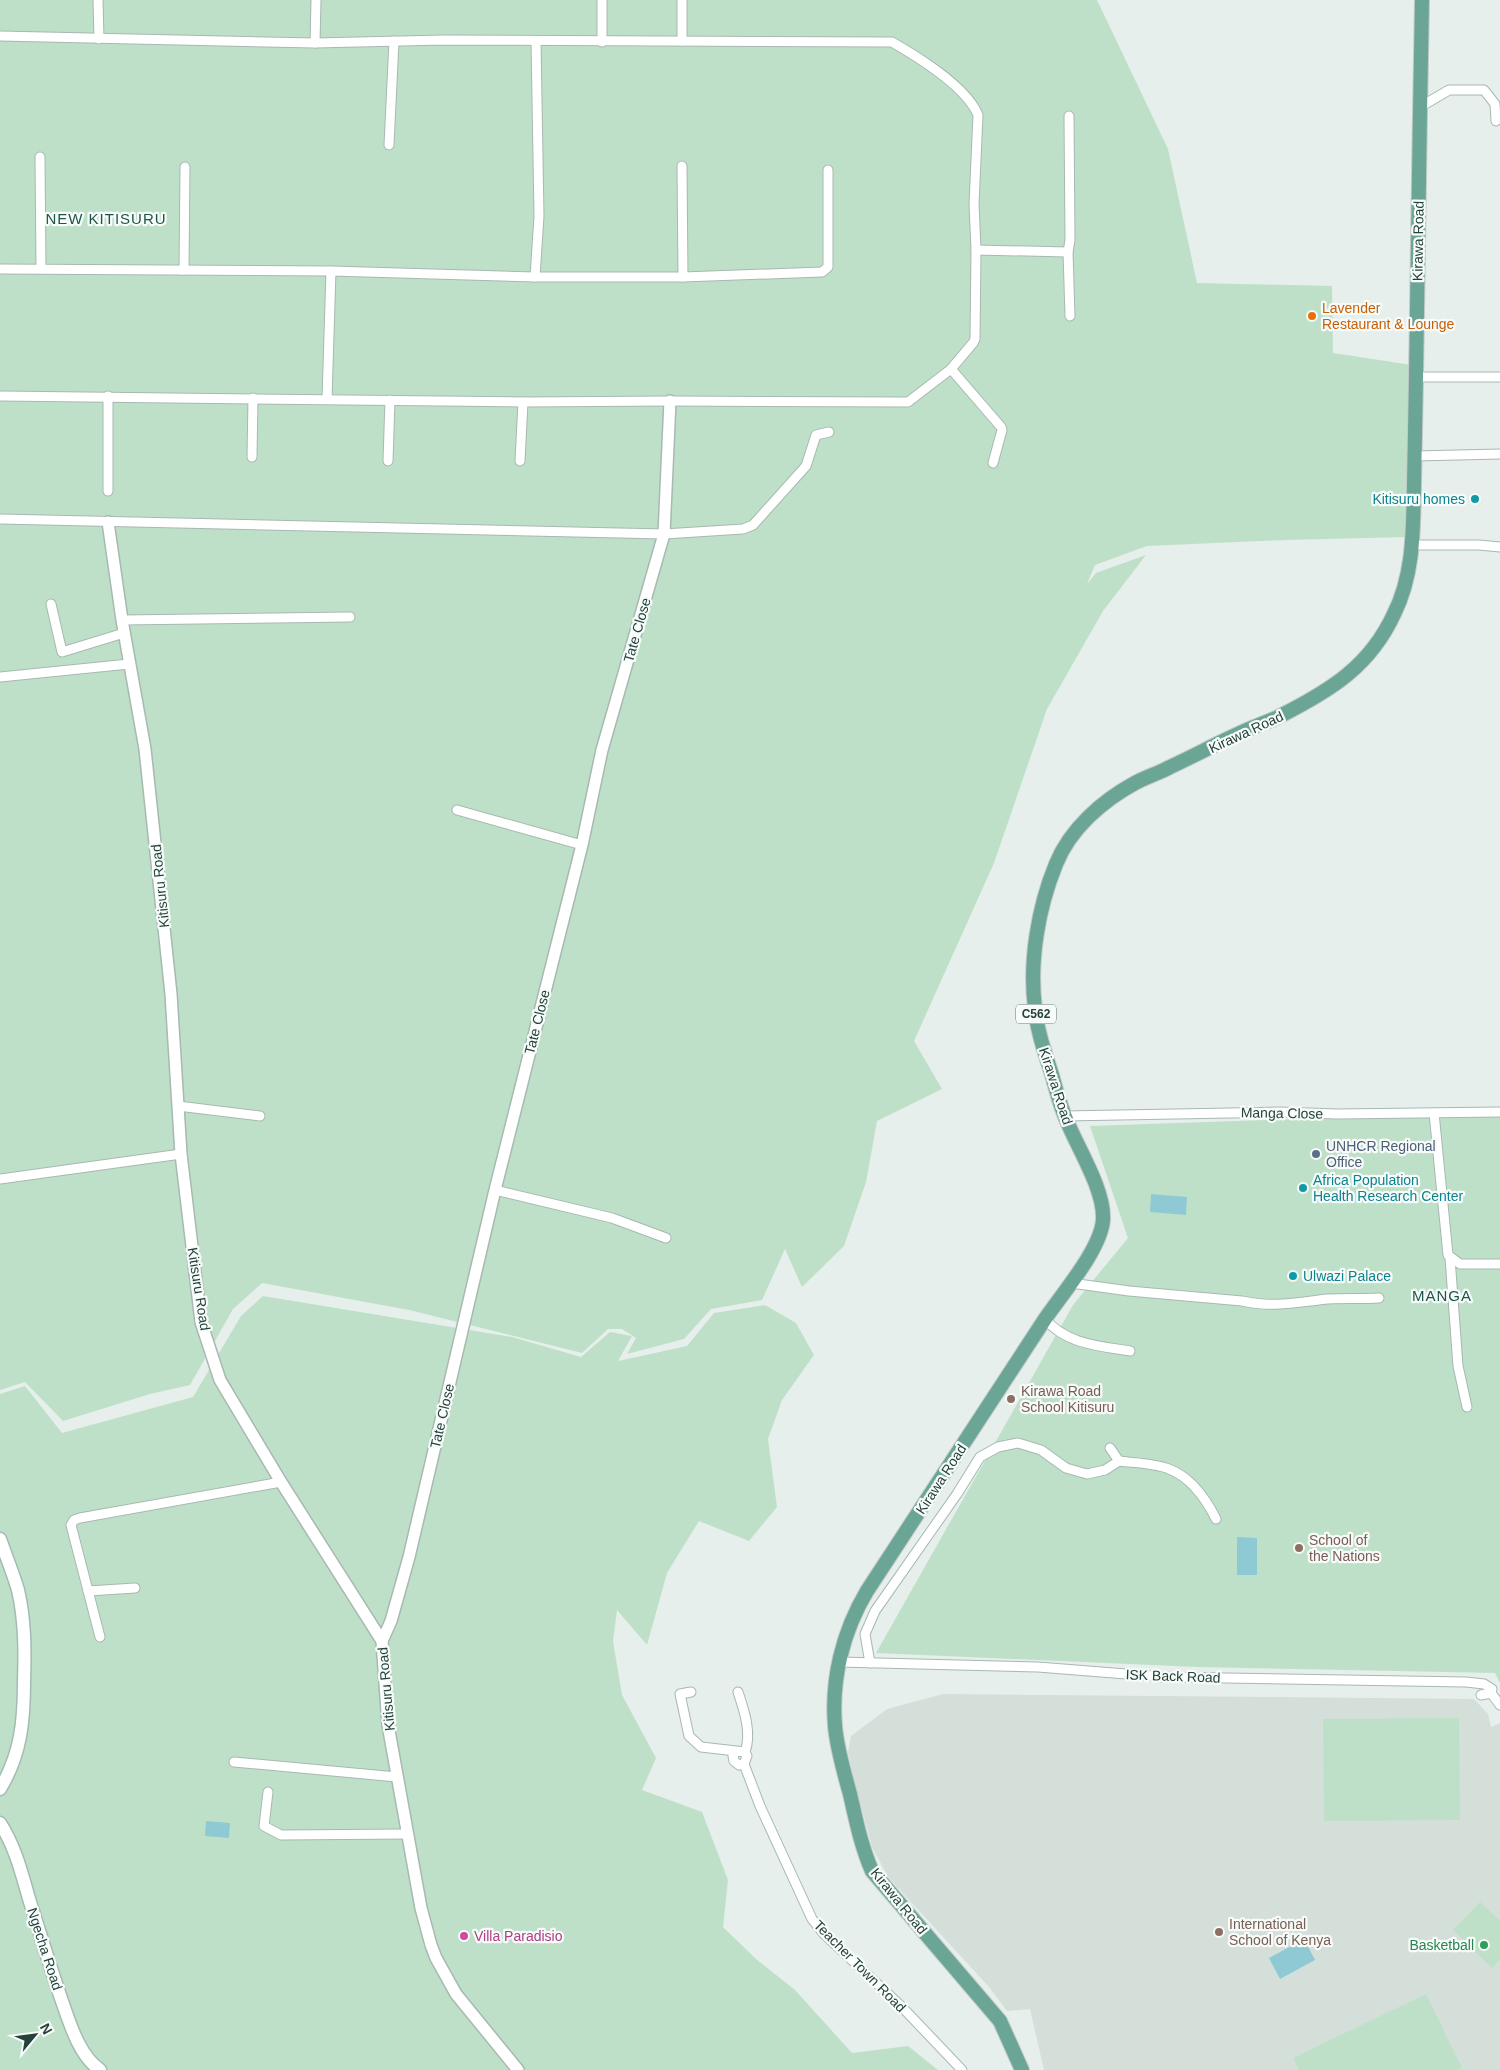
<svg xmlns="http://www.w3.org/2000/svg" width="1500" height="2070" font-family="Arial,sans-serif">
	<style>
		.built { fill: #d4dfda }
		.green { fill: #bfe0c8 }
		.water { fill: #8ec9d4 }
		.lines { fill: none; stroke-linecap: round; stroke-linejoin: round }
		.minor-casing { stroke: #a8b8b2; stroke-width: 11 }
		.tertiary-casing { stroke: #a8b8b2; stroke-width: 14 }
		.secondary-casing { stroke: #a4bbb3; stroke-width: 15 }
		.primary-casing { stroke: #c2cac8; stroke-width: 16 }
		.minor { stroke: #fff; stroke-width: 9 }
		.tertiary { stroke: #fff; stroke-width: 11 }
		.secondary { stroke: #fff; stroke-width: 12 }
		.primary { stroke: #6aa596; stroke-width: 14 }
		.food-dot { fill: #e8710a; stroke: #f7fbf9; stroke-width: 2 }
		.culture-dot { fill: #0f9aa8; stroke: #f7fbf9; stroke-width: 2 }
		.service-dot { fill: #5c6f8a; stroke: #f7fbf9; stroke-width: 2 }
		.education-dot { fill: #8d6e63; stroke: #f7fbf9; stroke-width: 2 }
		.hotel-dot { fill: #d1479c; stroke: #f7fbf9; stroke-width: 2 }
		.leisure-dot { fill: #2e9e5b; stroke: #f7fbf9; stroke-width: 2 }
		.labels { text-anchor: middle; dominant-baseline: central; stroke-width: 4.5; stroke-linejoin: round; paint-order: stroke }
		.shield { fill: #f7fbf9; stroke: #637a73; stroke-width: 1 }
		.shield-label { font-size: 12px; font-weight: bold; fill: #24423a }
		.street-label { font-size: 14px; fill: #24423a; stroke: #f7fbf9 }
		.food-label { font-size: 14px; fill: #c56008; stroke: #f7fbf9; text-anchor: start }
		.culture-label { font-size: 14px; fill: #0d838f; stroke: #f7fbf9; text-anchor: start }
		.service-label { font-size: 14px; fill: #4e5e75; stroke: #f7fbf9; text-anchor: start }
		.education-label { font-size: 14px; fill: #785e54; stroke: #f7fbf9; text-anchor: start }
		.hotel-label { font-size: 14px; fill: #b23c85; stroke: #f7fbf9; text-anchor: start }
		.leisure-label { font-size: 14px; fill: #27864d; stroke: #f7fbf9; text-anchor: end }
		.neighbourhood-label { font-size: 15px; letter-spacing: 1px; fill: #1f5548; stroke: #f7fbf9 }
	</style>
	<rect width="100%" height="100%" fill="#e6efeb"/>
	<!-- built -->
	<polygon class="built" points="943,1694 1474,1699 1488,1714 1491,1727 1500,1723 1500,2070 1044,2070 1030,2009 1007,2011 989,1987 888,1877 872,1847 854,1780 848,1752 851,1736 887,1709"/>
	<!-- green -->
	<g class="green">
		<polygon points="0,0 1097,0 1168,149 1197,283 1332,286 1333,353 1412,365 1408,537 1286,540 1147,546 1095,565 1087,584 1096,573 1146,555 1103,611 1047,709 994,863 914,1041 942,1089 877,1121 866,1182 844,1246 802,1287 785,1249 762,1300 711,1309 684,1339 627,1354 636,1338 622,1329 608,1329 582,1353 409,1310 262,1283 233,1309 190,1385 150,1394 63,1421 25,1382 0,1390"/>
		<polygon points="1500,1112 1500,1683 1495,1673 1197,1667 876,1653 1073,1305 1128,1238 1090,1126"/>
		<polygon points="263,1296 512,1337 581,1357 610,1332 632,1336 618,1361 687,1346 714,1313 765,1305 796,1323 814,1355 782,1400 768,1439 777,1507 749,1541 699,1521 667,1573 647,1645 617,1610 613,1641 622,1695 656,1758 642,1790 702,1812 728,1880 723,1927 756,1959 795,1990 852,2053 908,2046 938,2070 0,2070 0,1394 25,1386 62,1433 193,1397 241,1316"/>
		<polygon points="1459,1718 1460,1820 1324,1821 1323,1719"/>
		<polygon points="1480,1902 1500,1921 1500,1959 1492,1968 1453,1930"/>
		<polygon points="1426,1994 1462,2068 1457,2070 1299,2070 1293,2058"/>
	</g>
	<!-- water -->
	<g class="water">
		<polygon points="1151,1194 1187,1197 1186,1215 1150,1212"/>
		<polygon points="1237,1537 1257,1538 1257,1575 1237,1575"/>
		<polygon points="206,1821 230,1823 229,1838 205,1836"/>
		<polygon points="1304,1939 1315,1960 1280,1979 1269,1958"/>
	</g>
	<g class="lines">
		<!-- minor casing -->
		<g class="minor-casing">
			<g id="minor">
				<polyline points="98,0 99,39"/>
				<polyline points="602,0 602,42"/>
				<path d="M 0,36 L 315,43 L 444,40 L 892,42 C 918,57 966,86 978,115 L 974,204 L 976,250 L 975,339 L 973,343 L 951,369 L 908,402 L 670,401 L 523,402 L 0,396"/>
				<polyline points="682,41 682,0"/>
				<polyline points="315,43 316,0"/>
				<polyline points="1420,107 1449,90 1484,90 1495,104 1496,121"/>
				<polyline points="389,145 394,41"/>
				<polyline points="40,157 41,269"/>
				<polyline points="682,166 683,277"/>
				<polyline points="976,250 1068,252 1070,240 1069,116"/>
				<polyline points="1068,252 1070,316"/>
				<polyline points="0,269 331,271 535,277 683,277 822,272 828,267 828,170"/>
				<polyline points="184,270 185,167"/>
				<polyline points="535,277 539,216 536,41"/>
				<polyline points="951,369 1001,427 1002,430 993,463"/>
				<polyline points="1416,377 1500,377"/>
				<polyline points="108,396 108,491"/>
				<polyline points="327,399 331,271"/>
				<polyline points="1415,456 1500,454"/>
				<polyline points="252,457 253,398"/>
				<polyline points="388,461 390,400"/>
				<polyline points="520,461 523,402"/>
				<polyline points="0,519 664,534 743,529 753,525 806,466 816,435 829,432"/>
				<polyline points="1412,545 1479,545 1500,547"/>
				<polyline points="51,604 62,652 124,633"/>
				<polyline points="122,620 350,617"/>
				<polyline points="0,677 129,664"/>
				<polyline points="457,810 582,845"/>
				<polyline points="178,1106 260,1116"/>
				<polyline points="1434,1113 1448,1255 1460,1264 1500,1264"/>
				<polyline points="1064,1116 1279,1112 1337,1114 1500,1112"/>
				<polyline points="0,1179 181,1154"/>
				<polyline points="495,1190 612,1218 666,1238"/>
				<polyline points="1450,1258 1458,1366 1467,1407"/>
				<path d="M 1071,1283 L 1129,1291 L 1242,1301 C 1272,1308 1298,1302 1328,1299 C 1345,1298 1362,1299 1379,1298"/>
				<path d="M 1045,1319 C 1066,1344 1099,1346 1130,1351"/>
				<path d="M 1110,1448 L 1119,1461 C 1134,1463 1154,1463 1169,1469 C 1190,1477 1206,1499 1216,1519"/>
				<polyline points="88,1591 135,1588"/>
				<polyline points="100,1637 71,1525 74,1520 80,1518 281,1482"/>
				<polyline points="839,1662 1038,1667 1164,1677 1466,1682 1484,1684 1492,1689 1491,1693 1500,1705"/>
				<polyline points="870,1663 865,1634 875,1611 957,1494 980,1457 998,1447 1018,1443 1041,1450 1066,1468 1087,1474 1105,1470 1119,1461"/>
				<polyline points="691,1692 680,1694 689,1736 701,1747 745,1752 747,1756 744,1764 739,1765 734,1761 733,1756 736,1751"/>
				<path d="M 738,1692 C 744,1710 752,1733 745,1752"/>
				<polyline points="1481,1695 1491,1693"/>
				<polyline points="234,1762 397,1777"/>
				<polyline points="744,1764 760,1806 812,1919 824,1934 902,2007 962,2070"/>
				<polyline points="268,1792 264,1826 281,1835 407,1834"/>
			</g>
		</g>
		<!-- tertiary casing -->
		<g class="tertiary-casing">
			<g id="tertiary">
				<polyline points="108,522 122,620 145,749 171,994 181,1154 201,1322 220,1380 281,1482 382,1641 388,1725 421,1908 431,1945 436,1958 456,1994 518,2070"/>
				<polyline points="382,1641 391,1621 409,1557 495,1190 582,845 602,750 664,534 670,401"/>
			</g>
		</g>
		<!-- secondary casing -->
		<g class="secondary-casing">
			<g id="secondary">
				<path d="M 0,1539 C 6,1556 13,1573 18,1590 C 25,1620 25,1651 24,1682 C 24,1721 21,1754 0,1789"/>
				<path d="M 0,1823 C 16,1848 22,1875 30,1902 C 41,1936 51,1970 63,2004 C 71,2027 80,2056 100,2070"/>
			</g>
		</g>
		<!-- primary casing -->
		<g class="primary-casing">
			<path id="primary" d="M 1022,2070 L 1000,2021 L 872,1871 C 861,1846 856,1820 850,1794 C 844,1772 837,1749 835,1726 C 831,1679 843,1631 867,1591 L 1045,1319 C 1062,1294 1101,1249 1103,1220 C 1105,1190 1077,1147 1066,1119 C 1060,1105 1056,1090 1052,1075 C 1045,1053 1037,1031 1035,1008 C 1029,962 1038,908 1056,864 C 1070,829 1102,801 1135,783 C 1146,777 1159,773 1170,767 C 1198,754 1225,739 1254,727 C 1263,723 1273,720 1282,715 C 1331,690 1370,666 1394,614 C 1414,574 1413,530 1414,486 C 1415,450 1415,414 1416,378 C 1417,252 1420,126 1422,0"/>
		</g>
		<!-- minor -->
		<use href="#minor" class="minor"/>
		<!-- tertiary -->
		<use href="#tertiary" class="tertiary"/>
		<!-- secondary -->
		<use href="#secondary" class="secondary"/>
		<!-- primary -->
		<use href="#primary" class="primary"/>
	</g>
	<!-- markers -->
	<circle class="food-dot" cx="1312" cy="316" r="5"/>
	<g class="culture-dot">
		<circle cx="1475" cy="499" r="5"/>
		<circle cx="1303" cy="1188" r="5"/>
		<circle cx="1293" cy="1276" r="5"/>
	</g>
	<circle class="service-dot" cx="1316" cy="1154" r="5"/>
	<g class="education-dot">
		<circle cx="1011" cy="1399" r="5"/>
		<circle cx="1299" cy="1548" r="5"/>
		<circle cx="1219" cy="1932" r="5"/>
	</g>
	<circle class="hotel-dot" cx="464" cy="1936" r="5"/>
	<circle class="leisure-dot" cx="1484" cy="1945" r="5"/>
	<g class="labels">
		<!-- shield labels -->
		<rect class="shield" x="1016" y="1004.5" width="40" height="19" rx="4"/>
		<g class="shield-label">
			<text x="1036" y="1014">C562</text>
		</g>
		<!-- street labels -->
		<g class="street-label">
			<text transform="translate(1418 241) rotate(-89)">Kirawa Road</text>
			<text transform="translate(637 630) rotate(-74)">Tate Close</text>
			<text transform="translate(1246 732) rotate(-25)">Kirawa Road</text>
			<text transform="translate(160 886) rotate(-96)">Kitisuru Road</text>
			<text transform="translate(537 1022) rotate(-76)">Tate Close</text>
			<text transform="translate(1056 1086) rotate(72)">Kirawa Road</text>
			<text transform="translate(1282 1113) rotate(1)">Manga Close</text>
			<text transform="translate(199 1289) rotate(81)">Kitisuru Road</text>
			<text transform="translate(442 1416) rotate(-77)">Tate Close</text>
			<text transform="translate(941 1479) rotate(-57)">Kirawa Road</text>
			<text transform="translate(1173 1676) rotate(2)">ISK Back Road</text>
			<text transform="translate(386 1689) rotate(-95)">Kitisuru Road</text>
			<text transform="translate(899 1901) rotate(51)">Kirawa Road</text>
			<text transform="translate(45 1949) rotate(72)">Ngecha Road</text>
			<text transform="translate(860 1966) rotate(45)">Teacher Town Road</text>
		</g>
		<!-- food labels -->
		<g class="food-label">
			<text x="1322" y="308">Lavender<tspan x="1322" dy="16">Restaurant &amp; Lounge</tspan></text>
		</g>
		<!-- culture labels -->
		<g class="culture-label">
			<text x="1465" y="499" text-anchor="end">Kitisuru homes</text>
			<text x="1313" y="1180">Africa Population<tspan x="1313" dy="16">Health Research Center</tspan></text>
			<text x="1303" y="1276">Ulwazi Palace</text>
		</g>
		<!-- service labels -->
		<g class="service-label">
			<text x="1326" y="1146">UNHCR Regional<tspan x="1326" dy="16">Office</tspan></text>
		</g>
		<!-- education labels -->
		<g class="education-label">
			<text x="1021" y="1391">Kirawa Road<tspan x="1021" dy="16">School Kitisuru</tspan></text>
			<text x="1309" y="1540">School of<tspan x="1309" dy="16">the Nations</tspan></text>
			<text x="1229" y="1924">International<tspan x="1229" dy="16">School of Kenya</tspan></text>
		</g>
		<!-- hotel labels -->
		<g class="hotel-label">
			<text x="474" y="1936">Villa Paradisio</text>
		</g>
		<!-- leisure labels -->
		<g class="leisure-label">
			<text x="1474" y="1945">Basketball</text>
		</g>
		<!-- neighbourhood labels -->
		<g class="neighbourhood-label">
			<text x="106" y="218">NEW KITISURU</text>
			<text x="1442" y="1295">MANGA</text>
		</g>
	</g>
	<!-- north arrow -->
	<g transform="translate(35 2035) rotate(61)" stroke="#f7fbf9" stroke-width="4" paint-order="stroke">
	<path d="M0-4L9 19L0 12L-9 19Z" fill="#24423a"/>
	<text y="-8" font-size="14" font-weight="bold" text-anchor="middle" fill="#24423a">N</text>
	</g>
</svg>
